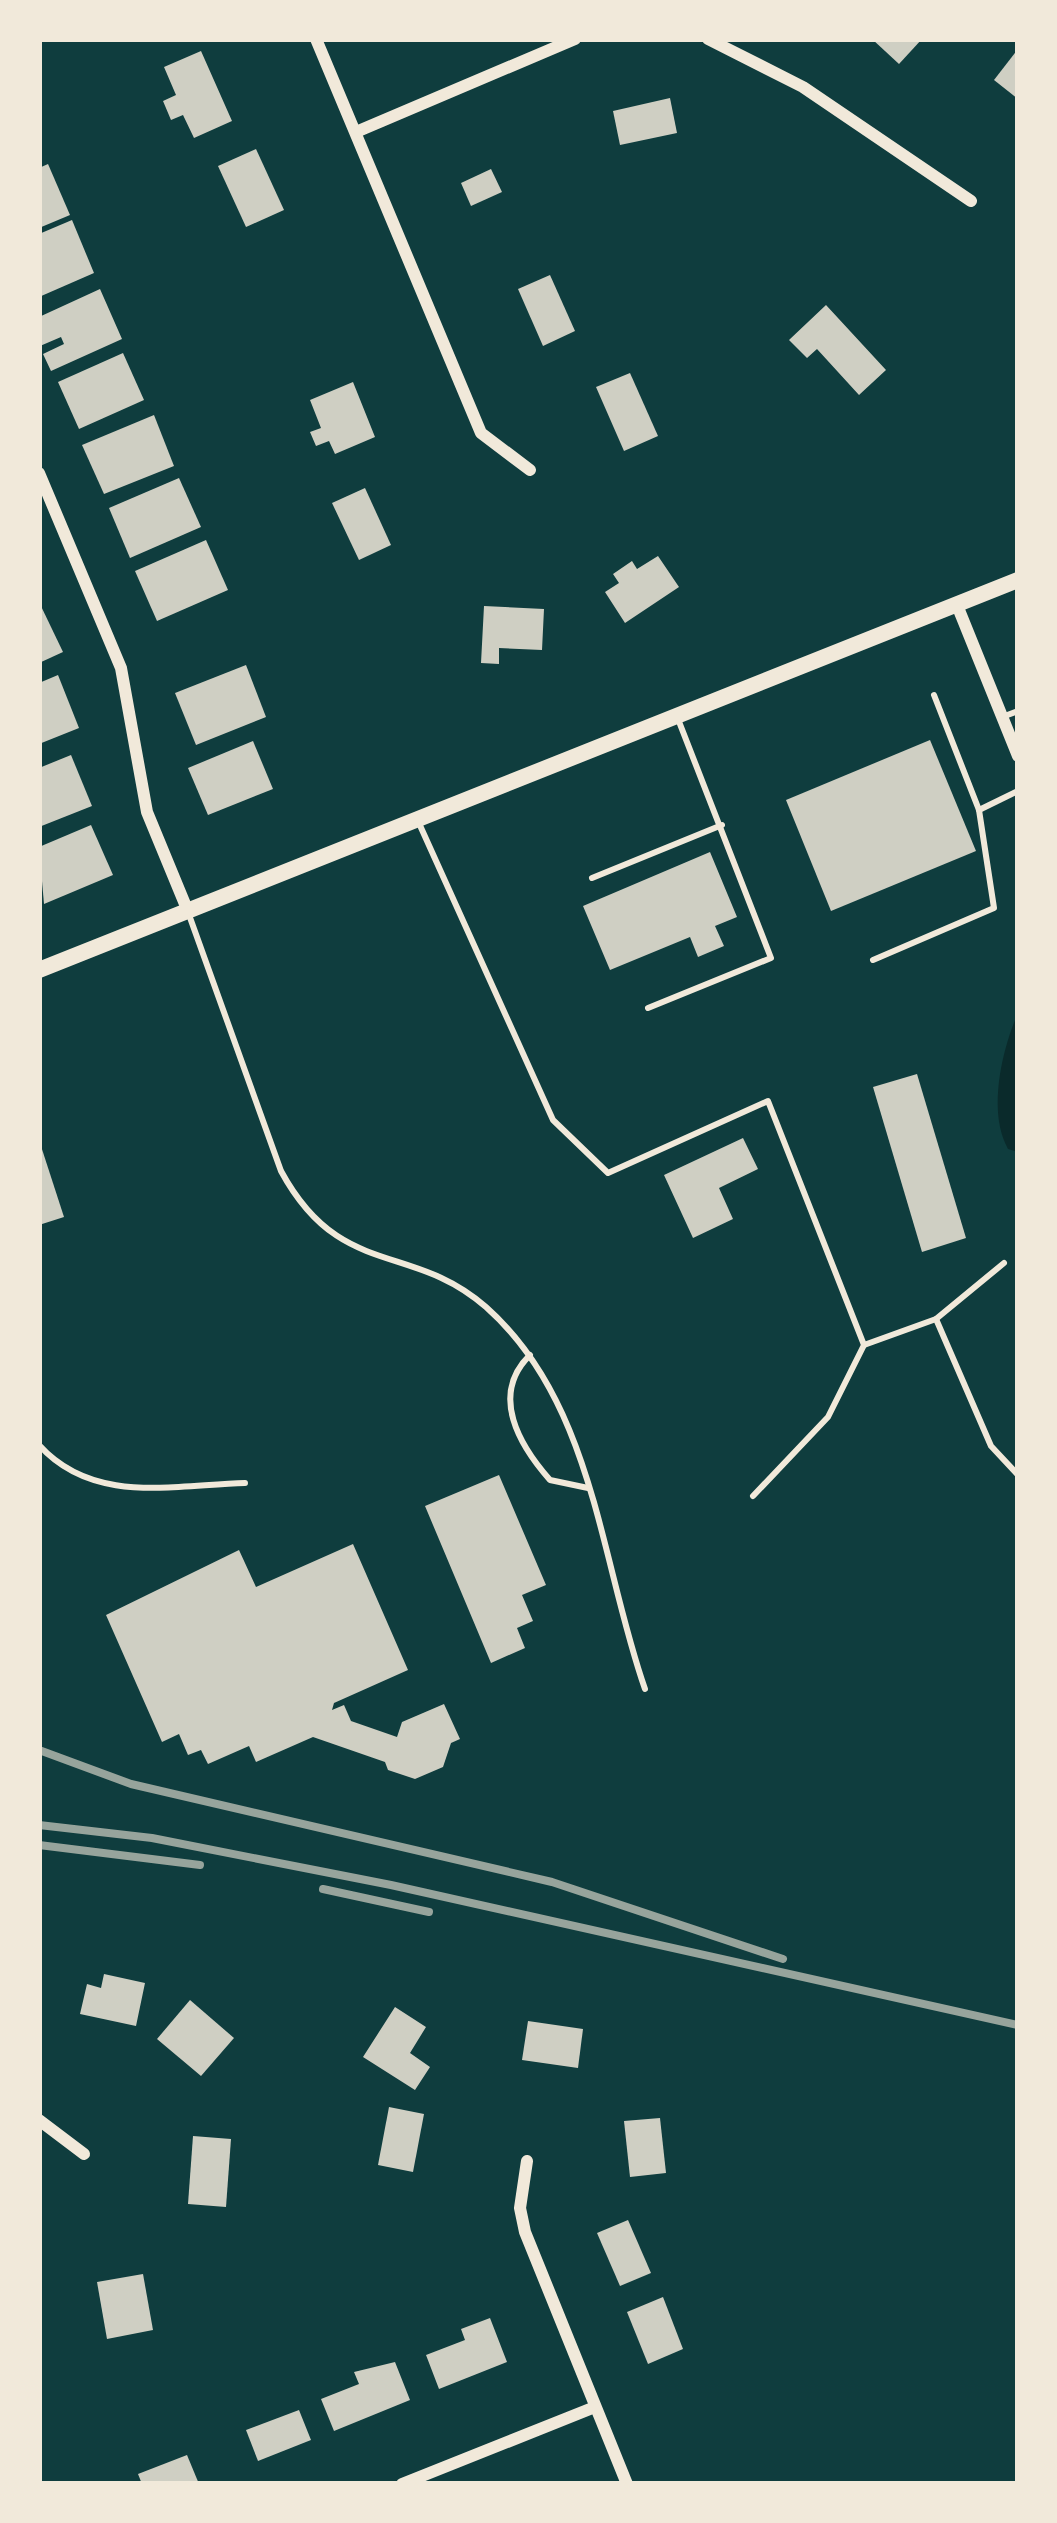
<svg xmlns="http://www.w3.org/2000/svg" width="1057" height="2523" font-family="Barlow,sans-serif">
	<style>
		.water { fill: #0a2a2b }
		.building { fill: #cfcfc3 }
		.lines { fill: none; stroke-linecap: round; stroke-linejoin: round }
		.service { stroke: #f1e9da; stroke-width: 6 }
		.minor { stroke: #f1e9da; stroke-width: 12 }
		.tertiary { stroke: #f1e9da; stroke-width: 16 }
		.rail { stroke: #97a49c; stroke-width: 8 }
	</style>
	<rect width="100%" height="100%" fill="#0f3d3e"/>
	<!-- water -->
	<path class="water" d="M 1018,1013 L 1018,1152 L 1008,1149 C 987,1112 1002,1049 1018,1013 Z"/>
	<!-- building -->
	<g class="building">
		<polygon points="872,39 922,39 899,64"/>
		<polygon points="1018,49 1018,99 994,80"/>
		<polygon points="201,51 232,121 194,138 183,115 171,120 163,101 176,95 164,67"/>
		<polygon points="670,98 677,133 620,145 613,111"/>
		<polygon points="256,149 284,210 246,227 218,166"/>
		<polygon points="48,164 70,215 39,228 39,168"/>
		<polygon points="491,169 502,192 471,206 461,183"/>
		<polygon points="72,220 94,273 39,297 39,234"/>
		<polygon points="550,275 575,331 543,346 518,289"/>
		<polygon points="100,289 122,339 51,371 43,354 64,344 61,337 40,346 39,317"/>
		<polygon points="826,305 886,370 859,395 817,349 807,358 789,340"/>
		<polygon points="123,353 144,400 79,429 58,382"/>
		<polygon points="630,373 658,436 624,451 596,387"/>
		<polygon points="353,382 375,437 335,454 329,441 316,446 310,432 321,428 310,400"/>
		<polygon points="154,415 174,466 104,494 82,445"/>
		<polygon points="179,478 201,527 130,558 109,508"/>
		<polygon points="365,488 391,545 359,560 332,503"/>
		<polygon points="206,540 228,590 157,621 135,571"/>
		<polygon points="658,556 679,587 625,623 605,592 619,583 613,574 632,561 637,569"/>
		<polygon points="39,602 63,652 39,663"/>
		<polygon points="484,606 544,609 542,650 499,648 499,664 481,663"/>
		<polygon points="246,665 266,717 196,745 175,693"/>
		<polygon points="58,675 79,728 39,744 39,683"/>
		<polygon points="930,740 976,851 831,911 786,800"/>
		<polygon points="253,741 273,789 208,815 188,768"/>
		<polygon points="71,755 92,806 39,827 39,768"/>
		<polygon points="91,825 113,875 44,904 39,847"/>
		<polygon points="710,852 737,917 715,926 724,946 698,957 690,937 610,970 583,906"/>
		<polygon points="917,1074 966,1238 922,1252 873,1087"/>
		<polygon points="743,1138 758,1169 719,1188 733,1219 693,1238 664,1175"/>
		<polygon points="39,1140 64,1217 39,1225"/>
		<polygon points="499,1475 546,1585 522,1595 533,1621 517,1628 525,1648 491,1663 425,1506"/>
		<polygon points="353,1544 408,1670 334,1703 332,1710 344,1705 351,1721 397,1737 402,1722 444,1704 460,1739 451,1743 443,1767 415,1779 388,1770 385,1762 313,1737 256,1762 249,1746 208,1764 201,1750 188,1755 179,1734 162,1742 106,1615 239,1550 256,1587"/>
		<polygon points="104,1974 145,1983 136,2026 80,2014 87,1984 101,1988"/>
		<polygon points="190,2000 234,2038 201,2076 157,2039"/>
		<polygon points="395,2007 426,2027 410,2053 430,2067 415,2090 363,2057"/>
		<polygon points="528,2021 583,2029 578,2068 522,2060"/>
		<polygon points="389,2107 424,2114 413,2172 378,2165"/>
		<polygon points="660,2118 666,2173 630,2177 624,2121"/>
		<polygon points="193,2136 231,2139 226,2207 188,2204"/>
		<polygon points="628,2220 651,2273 620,2286 597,2233"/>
		<polygon points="143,2274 153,2330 107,2339 97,2282"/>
		<polygon points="663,2297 683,2349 648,2364 627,2312"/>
		<polygon points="490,2318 507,2362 439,2389 426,2355 465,2340 461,2329"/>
		<polygon points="395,2362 410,2400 334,2431 321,2399 359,2384 354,2372"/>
		<polygon points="299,2410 311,2440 258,2461 246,2430"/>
		<polygon points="187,2455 199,2484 142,2484 138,2474"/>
	</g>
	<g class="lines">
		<!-- service -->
		<g class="service">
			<polyline points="1002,717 1018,711"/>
			<polyline points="979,810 1018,791"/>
			<polyline points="418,821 553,1120 608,1173 768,1101 864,1345 828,1417 753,1496"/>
			<polyline points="592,878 722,825"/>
			<path d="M 188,912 L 281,1171 C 340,1280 411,1241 486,1307 C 594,1403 600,1561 645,1689"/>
			<polyline points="873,960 994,908 979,810 934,695"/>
			<polyline points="648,1008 771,958 678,719"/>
			<polyline points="936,1319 991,1446 1018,1475"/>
			<polyline points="864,1345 936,1319 1004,1263"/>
			<path d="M 530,1355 C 489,1395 520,1446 550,1480 L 588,1488"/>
			<path d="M 39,1445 C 93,1505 173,1485 245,1483"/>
		</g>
		<!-- minor -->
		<g class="minor">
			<polyline points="316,39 481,433 530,470"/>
			<polyline points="708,39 803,87 971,201"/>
			<polyline points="356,132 575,39"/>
			<polyline points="39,473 121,668 147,812 187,909"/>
			<polyline points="957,605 1018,756"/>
			<polyline points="39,2120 84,2154"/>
			<polyline points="527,2161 520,2208 525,2232 627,2484"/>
			<polyline points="402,2484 595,2407"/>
		</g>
		<!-- tertiary -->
		<polyline class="tertiary" points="39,970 1018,580"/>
		<!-- rail -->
		<g class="rail">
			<polyline points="39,1750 131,1784 552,1882 783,1959"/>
			<polyline points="39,1825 152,1838 391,1885 1018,2025"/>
			<polyline points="39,1845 200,1865"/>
			<polyline points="323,1889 429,1912"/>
		</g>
	</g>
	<!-- border -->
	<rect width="1057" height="2523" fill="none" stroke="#f1e9da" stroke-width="84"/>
</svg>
